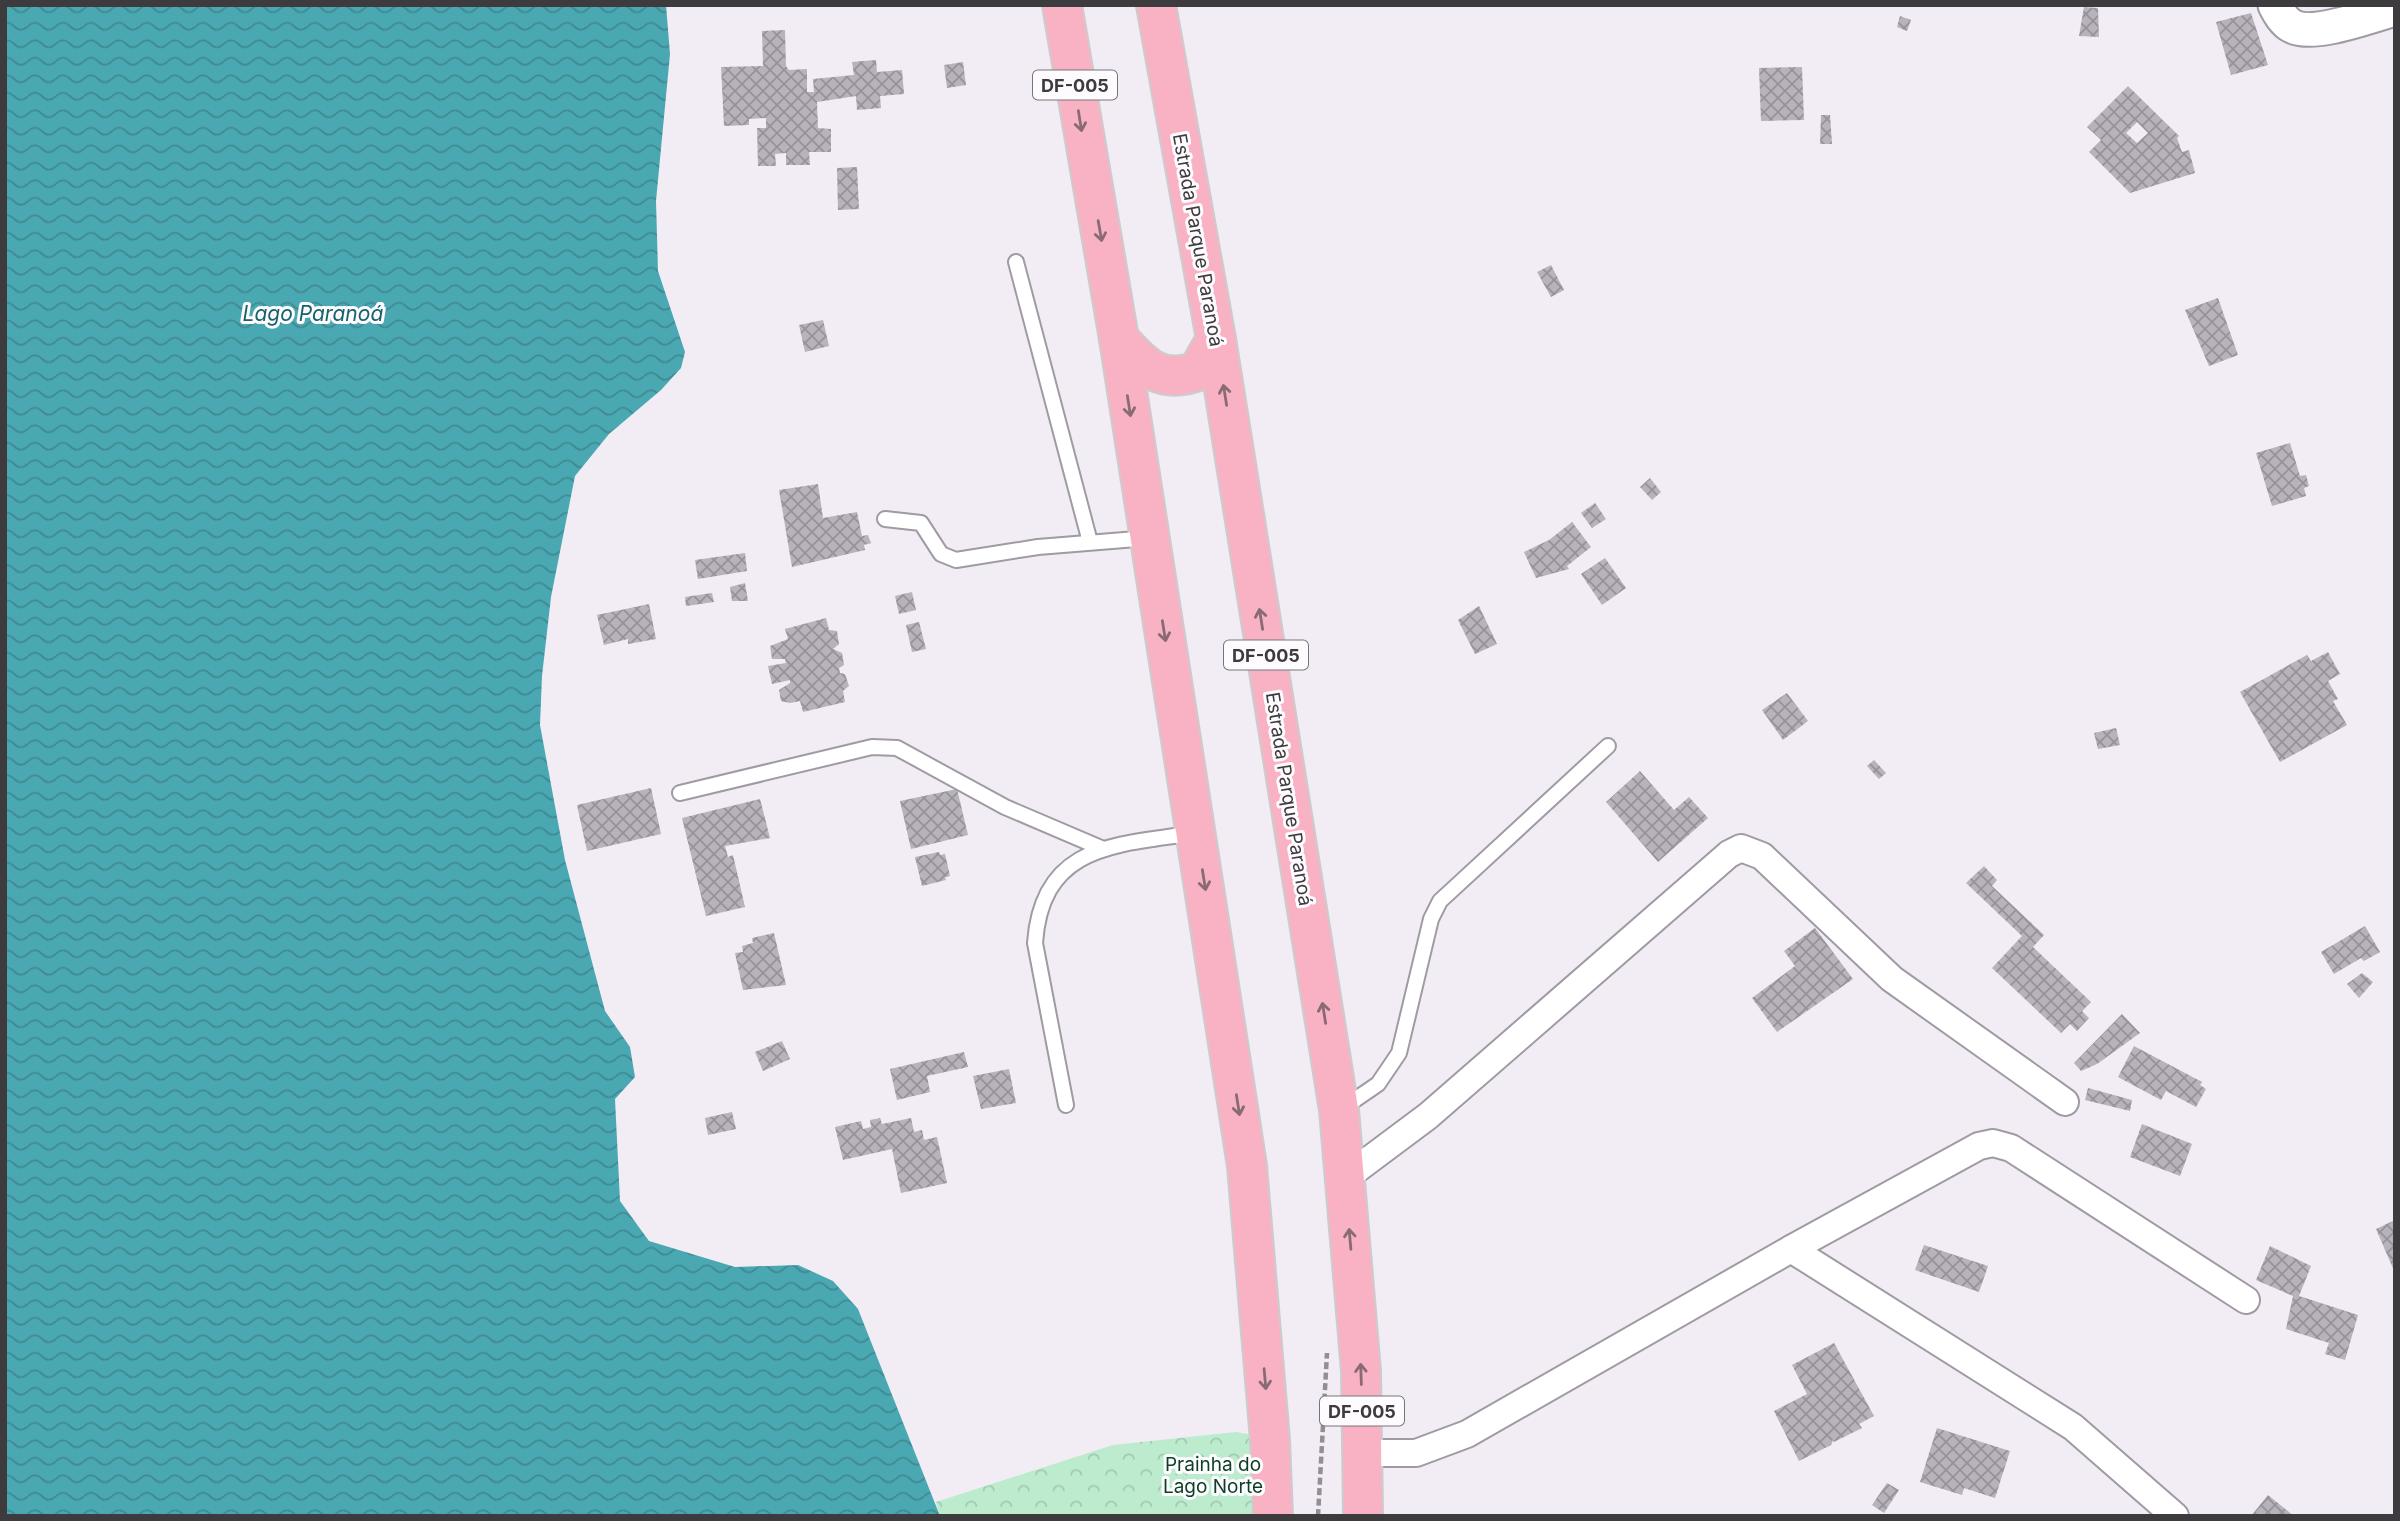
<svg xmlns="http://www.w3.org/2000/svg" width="2400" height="1521" font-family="Inter,sans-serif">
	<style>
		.park { fill: url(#park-crowns) }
		.water { fill: url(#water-waves) }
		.building { fill: url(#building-cross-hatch); fill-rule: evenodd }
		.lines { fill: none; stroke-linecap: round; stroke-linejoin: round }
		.service-casing { stroke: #9f9aa3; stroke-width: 18 }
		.minor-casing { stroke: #9f9aa3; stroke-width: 30 }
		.tertiary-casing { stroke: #9f9aa3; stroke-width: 37 }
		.primary-casing { stroke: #cdcccd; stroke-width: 42 }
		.path { stroke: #928e94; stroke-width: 4.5; stroke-dasharray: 7 3.5; stroke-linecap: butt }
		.service { stroke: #fff; stroke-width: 14 }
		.minor { stroke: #fff; stroke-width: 26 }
		.tertiary { stroke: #fff; stroke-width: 33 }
		.primary { stroke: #f8b2c4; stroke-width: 38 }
		.oneway { stroke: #886b74 }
		.labels { text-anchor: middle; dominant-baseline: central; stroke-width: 6; stroke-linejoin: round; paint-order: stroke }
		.shield { fill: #fdfbfe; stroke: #777578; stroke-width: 2 }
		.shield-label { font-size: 18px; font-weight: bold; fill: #3d3b3e }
		.street-label { font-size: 19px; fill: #3d3b3e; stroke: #fdfbfe }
		.park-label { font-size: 19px; fill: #0a3f25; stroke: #fdfbfe }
		.water-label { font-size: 21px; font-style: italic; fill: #16636b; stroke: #fdfbfe }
	</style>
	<defs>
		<pattern id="park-crowns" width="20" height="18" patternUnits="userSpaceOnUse" patternTransform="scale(1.75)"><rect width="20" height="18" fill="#bcebcd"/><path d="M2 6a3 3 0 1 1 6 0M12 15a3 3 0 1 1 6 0" fill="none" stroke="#a2cab1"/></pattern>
		<pattern id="water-waves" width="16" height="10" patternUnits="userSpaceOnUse" patternTransform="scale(1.75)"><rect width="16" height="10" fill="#4aa8b2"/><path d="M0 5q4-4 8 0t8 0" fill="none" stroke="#3f8a92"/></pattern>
		<pattern id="building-cross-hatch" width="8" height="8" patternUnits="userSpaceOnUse" patternTransform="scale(1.75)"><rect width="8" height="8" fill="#b8b2bb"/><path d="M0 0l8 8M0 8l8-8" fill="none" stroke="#979299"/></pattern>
	</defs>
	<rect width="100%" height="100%" fill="#f2ecf5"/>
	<!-- park -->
	<polygon class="park" points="1236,1432 1253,1435 1254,1516 940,1516 936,1502 1113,1445"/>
	<!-- water -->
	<polygon class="water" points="5,5 666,5 670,54 656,201 658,271 685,352 681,368 661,390 609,434 575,476 551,597 542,676 540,725 565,860 605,1011 630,1047 635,1077 615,1099 620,1201 649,1241 735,1267 798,1265 833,1281 858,1309 940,1516 5,1516"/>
	<!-- building -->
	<g class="building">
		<polygon points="2084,7 2098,8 2099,37 2079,36"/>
		<polygon points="2251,13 2268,65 2231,75 2216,22"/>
		<polygon points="1900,16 1911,20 1907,31 1897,27"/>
		<polygon points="785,30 786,66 789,70 807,69 807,92 814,92 813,79 854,75 852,62 876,60 877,72 902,70 904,94 880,96 881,108 857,110 856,96 817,102 818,128 831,129 831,152 809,152 810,165 786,165 786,153 775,154 776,166 758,166 757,128 766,128 766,118 749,119 749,125 724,126 721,67 763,66 762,31"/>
		<polygon points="963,62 966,85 947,88 944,65"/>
		<polygon points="1802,67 1804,120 1761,121 1759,68"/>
		<path d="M 2128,86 L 2179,136 L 2177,138 L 2182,152 L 2189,150 L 2195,173 L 2130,193 L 2089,152 L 2101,140 L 2087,127 ZM 2137,122 L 2148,133 L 2137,143 L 2126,133 Z"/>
		<polygon points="1821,115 1830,115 1832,144 1820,144"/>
		<polygon points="857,167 859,209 838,210 837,168"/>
		<polygon points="1551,265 1564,290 1551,297 1537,272"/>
		<polygon points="2218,298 2238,355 2209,366 2185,310"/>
		<polygon points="823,320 829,346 805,352 799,325"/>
		<polygon points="2290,443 2300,476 2306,475 2309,486 2304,488 2306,496 2272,506 2256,453"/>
		<polygon points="1650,478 1661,492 1652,500 1640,487"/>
		<polygon points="818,484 823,518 857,512 862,536 868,535 871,543 864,545 865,550 792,567 779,490"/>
		<polygon points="1595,503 1606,519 1592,528 1581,513"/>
		<polygon points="1572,522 1591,547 1567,566 1569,569 1536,578 1524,552 1549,540"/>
		<polygon points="745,553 747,571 698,579 695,560"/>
		<polygon points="1605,558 1626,588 1602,605 1581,574"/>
		<polygon points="745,583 748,601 732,601 730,587"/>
		<polygon points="912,592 916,610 899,614 895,596"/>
		<polygon points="712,593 714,602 686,606 685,597"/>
		<polygon points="649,604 656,639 628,644 628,639 604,645 597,615"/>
		<polygon points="1479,606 1497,644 1475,654 1458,620"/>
		<polygon points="826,618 829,630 837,631 839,644 833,649 842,653 844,665 839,668 840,673 845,674 849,686 843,691 845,702 803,712 800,701 790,703 781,701 779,690 790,683 790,680 772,684 768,666 786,663 785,659 772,659 770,646 788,639 785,629"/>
		<polygon points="919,622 926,649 912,652 906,625"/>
		<polygon points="2328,652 2340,674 2328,681 2338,699 2333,701 2347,725 2280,762 2240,692 2307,655 2311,661"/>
		<polygon points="1787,693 1808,721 1783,740 1762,710"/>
		<polygon points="2116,728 2120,745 2098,749 2094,733"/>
		<polygon points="1874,760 1886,773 1879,779 1867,766"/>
		<polygon points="1640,771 1674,810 1689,797 1708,818 1658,862 1606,802"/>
		<polygon points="651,788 661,834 587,851 577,805"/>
		<polygon points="957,789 968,835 911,849 900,801"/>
		<polygon points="760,799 770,838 725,846 728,857 733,855 745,907 706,916 682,818"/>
		<polygon points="939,852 940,855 945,854 950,876 945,877 946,880 922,886 915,857"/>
		<polygon points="1984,866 1997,880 1992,886 2044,935 2033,947 2091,1002 2082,1011 2089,1018 2077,1031 2070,1024 2061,1033 1992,968 2022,936 1966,883"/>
		<polygon points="2365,926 2380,952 2364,961 2361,958 2334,974 2321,952"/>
		<polygon points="1815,928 1853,979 1777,1032 1752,998 1795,966 1784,951"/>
		<polygon points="774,933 786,985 743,990 735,953 743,952 742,946 753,943 752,938"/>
		<polygon points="2362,973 2373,982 2359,998 2347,984"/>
		<polygon points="2122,1014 2140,1033 2097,1064 2081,1071 2074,1063"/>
		<polygon points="782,1041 790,1059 763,1071 755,1052"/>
		<polygon points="2134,1046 2202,1082 2200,1085 2206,1089 2196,1107 2166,1091 2161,1100 2118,1077"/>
		<polygon points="964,1052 968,1067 927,1076 930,1092 897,1100 890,1069"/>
		<polygon points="1009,1069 1016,1103 981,1109 973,1076"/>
		<polygon points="2088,1088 2132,1100 2130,1111 2085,1100"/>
		<polygon points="732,1112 736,1129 708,1135 705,1118"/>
		<polygon points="880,1118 882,1124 911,1118 914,1132 922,1130 924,1140 937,1137 947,1183 901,1193 892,1149 843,1160 835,1127 861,1121 863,1129 871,1127 870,1120"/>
		<polygon points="2142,1124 2192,1144 2180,1176 2130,1157"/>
		<polygon points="2395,1220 2395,1273 2376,1229"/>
		<polygon points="1924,1245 1988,1266 1979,1292 1915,1270"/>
		<polygon points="2270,1246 2311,1266 2299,1296 2358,1315 2345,1360 2325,1354 2329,1343 2286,1329 2293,1296 2256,1280"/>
		<polygon points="1834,1343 1874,1416 1859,1424 1862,1428 1834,1442 1833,1440 1831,1445 1799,1461 1774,1411 1807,1394 1792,1365"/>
		<polygon points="1937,1428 2010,1451 1995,1498 1964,1488 1962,1495 1920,1482"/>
		<polygon points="1887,1483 1899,1490 1884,1513 1872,1505"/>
		<polygon points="2268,1495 2294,1516 2251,1516"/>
	</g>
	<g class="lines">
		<!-- service casing -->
		<g class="service-casing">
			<g id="service">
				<polyline points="1016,262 1090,542"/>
				<polyline points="885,519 921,523 941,554 956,560 1038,547 1149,538"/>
				<polyline points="680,793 872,747 897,748 1005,807 1101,848"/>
				<path d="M 1066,1105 L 1035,943 C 1042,843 1118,845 1195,833"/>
				<polyline points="1343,1108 1378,1084 1399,1053 1431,919 1440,901 1608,746"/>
			</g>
		</g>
		<!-- minor casing -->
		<g class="minor-casing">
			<g id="minor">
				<polyline points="1345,1178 1428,1116 1729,854 1741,848 1762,856 1892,979 2065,1102"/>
				<polyline points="1791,1249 1979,1146 1993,1143 2011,1148 2246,1300"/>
				<polyline points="1362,1453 1416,1453 1467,1434 1791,1249 2073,1427 2175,1516"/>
			</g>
		</g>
		<!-- tertiary casing -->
		<g class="tertiary-casing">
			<path id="tertiary" d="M 2275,5 C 2279,13 2284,22 2292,26 C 2313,38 2372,15 2395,9"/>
		</g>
		<!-- primary casing -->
		<g class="primary-casing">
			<g id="primary">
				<polyline points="1062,5 1119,339 1247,1166 1270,1440 1273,1516"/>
				<polyline points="1156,5 1216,339 1339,1110 1361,1371 1363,1516"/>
				<path d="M 1119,339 C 1143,366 1160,385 1198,371 L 1216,339"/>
			</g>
		</g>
		<!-- path -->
		<polyline class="path" points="1318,1516 1327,1353"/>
		<!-- service -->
		<use href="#service" class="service"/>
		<!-- minor -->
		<use href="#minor" class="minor"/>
		<!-- tertiary -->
		<use href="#tertiary" class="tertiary"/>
		<!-- primary -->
		<use href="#primary" class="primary"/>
	</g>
	<!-- one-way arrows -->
	<defs><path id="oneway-shaft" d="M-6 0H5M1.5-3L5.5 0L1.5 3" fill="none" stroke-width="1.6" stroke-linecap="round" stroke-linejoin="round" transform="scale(1.75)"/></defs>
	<g class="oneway">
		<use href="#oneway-shaft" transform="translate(1080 121) rotate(81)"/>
		<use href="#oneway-shaft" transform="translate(1100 231) rotate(80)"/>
		<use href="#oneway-shaft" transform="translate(1225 395) rotate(-99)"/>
		<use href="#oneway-shaft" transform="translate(1129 406) rotate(81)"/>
		<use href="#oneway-shaft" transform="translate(1261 619) rotate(-99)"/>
		<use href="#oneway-shaft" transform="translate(1164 631) rotate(81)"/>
		<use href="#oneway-shaft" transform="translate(1204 880) rotate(81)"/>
		<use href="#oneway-shaft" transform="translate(1324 1013) rotate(-99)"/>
		<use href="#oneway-shaft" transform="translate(1238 1105) rotate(81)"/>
		<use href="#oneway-shaft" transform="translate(1350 1239) rotate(-95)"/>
		<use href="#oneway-shaft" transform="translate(1361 1374) rotate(-92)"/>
		<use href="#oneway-shaft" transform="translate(1265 1379) rotate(85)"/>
	</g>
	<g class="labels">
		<!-- shield labels -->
		<g class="shield">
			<rect x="1033" y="70.5" width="84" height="29" rx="5"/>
			<rect x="1224" y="640.5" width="84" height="29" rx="5"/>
			<rect x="1320" y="1396.5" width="84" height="29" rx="5"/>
		</g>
		<g class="shield-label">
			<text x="1075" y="85">DF-005</text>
			<text x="1266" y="655">DF-005</text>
			<text x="1362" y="1411">DF-005</text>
		</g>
		<!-- street labels -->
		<g class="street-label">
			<text transform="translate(1198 240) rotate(80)">Estrada Parque Paranoá</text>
			<text transform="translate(1289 799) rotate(81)">Estrada Parque Paranoá</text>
		</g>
		<!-- park labels -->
		<g class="park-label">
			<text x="1213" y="1464">Prainha do<tspan x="1213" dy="22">Lago Norte</tspan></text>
		</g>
		<!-- water labels -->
		<g class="water-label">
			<text x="313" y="313">Lago Paranoá</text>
		</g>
	</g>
	<!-- border -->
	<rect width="2400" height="1521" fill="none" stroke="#3d3b3e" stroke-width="14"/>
</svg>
